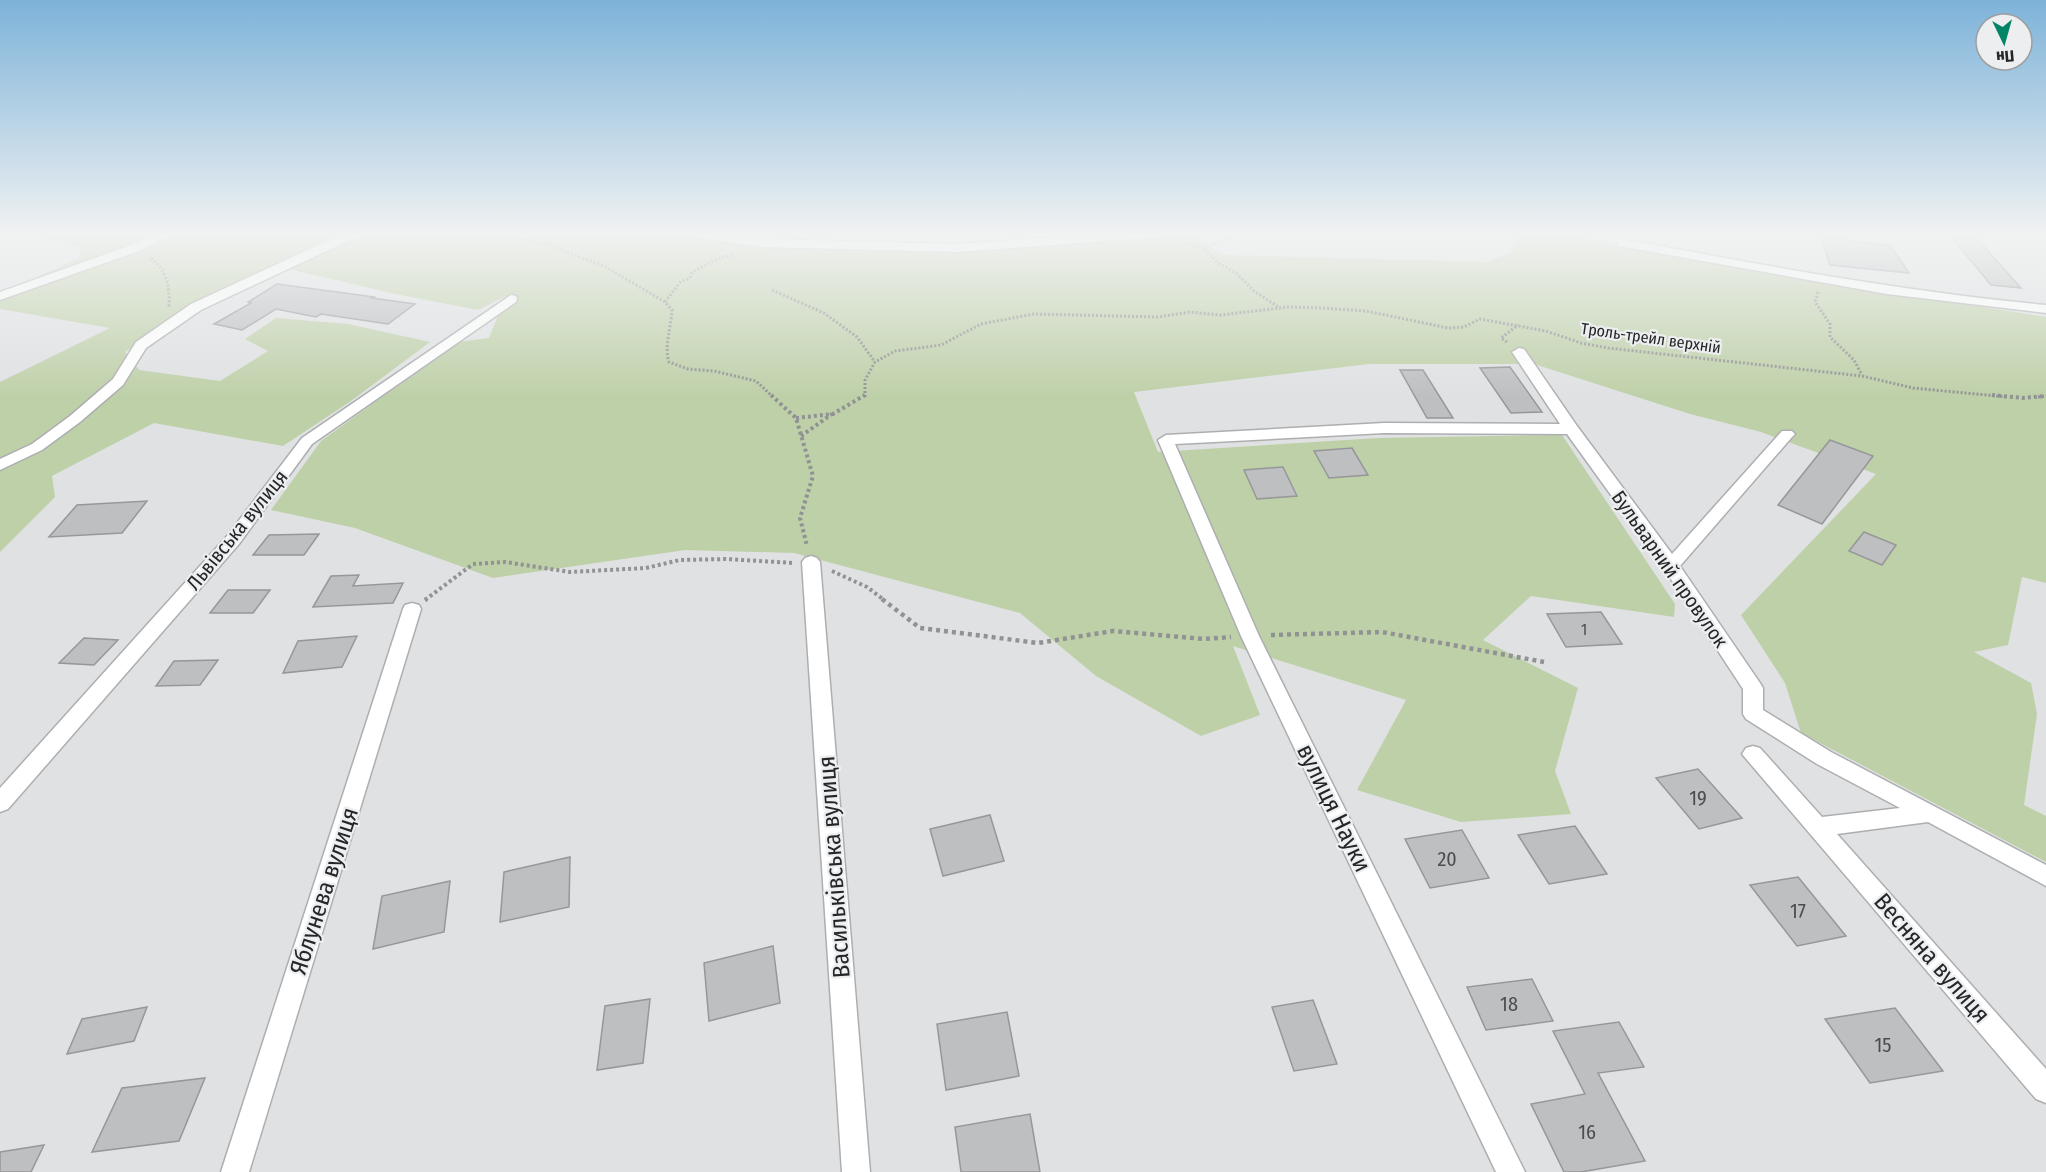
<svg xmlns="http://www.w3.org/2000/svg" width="2046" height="1172" font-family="'Fira Sans Condensed',sans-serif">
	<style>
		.green { fill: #bed0a8 }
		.building { fill: #bebfc1; stroke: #969799; stroke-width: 1.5 }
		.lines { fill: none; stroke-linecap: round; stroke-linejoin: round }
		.minor-casing { stroke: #adaeb0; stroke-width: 3 }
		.path-far2 { stroke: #919293; stroke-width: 3; stroke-dasharray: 2 2; stroke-linecap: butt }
		.path-far1 { stroke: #919293; stroke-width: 4; stroke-dasharray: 3 3; stroke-linecap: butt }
		.path { stroke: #919293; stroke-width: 4.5; stroke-dasharray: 4 4; stroke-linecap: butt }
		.minor { fill: #fff; fill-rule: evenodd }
		.labels { text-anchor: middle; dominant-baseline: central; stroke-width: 4.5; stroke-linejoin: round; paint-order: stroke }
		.far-street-label { font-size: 16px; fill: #252627; stroke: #edeef0 }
		.number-label { font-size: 16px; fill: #4b4c4e }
		.street-label { font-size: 20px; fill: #252627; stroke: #edeef0 }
		.near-number-label { font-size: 20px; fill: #4b4c4e }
		.near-street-label { font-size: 24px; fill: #252627; stroke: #edeef0 }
	</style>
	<rect width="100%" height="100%" fill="#e0e1e3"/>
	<!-- green -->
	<polygon class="green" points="24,233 659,233 769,247 950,254 1010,248 1196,236 1223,255 1486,262 1510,253 1518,233 1575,236 1641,250 1829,283 2046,317 2046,583 2022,577 2008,645 1974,652 2031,683 2037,714 2024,805 2046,816 2046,862 1801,733 1785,683 1741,615 1876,474 1761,432 1690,414 1534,364 1369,364 1134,392 1158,452 1378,438 1562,435 1675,604 1674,617 1531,596 1483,640 1578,688 1555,771 1571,814 1461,822 1357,790 1406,700 1233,646 1260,715 1201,736 1096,676 1020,613 794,553 685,550 493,578 355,528 271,510 321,441 458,342 489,338 506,296 478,310 391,293 276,266 198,303 125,352 139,370 220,381 268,351 245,339 276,318 348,324 430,342 351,401 283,446 154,423 52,476 55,497 0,552 0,382 110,328 0,309 0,294 79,258 81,248"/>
	<!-- building -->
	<g class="building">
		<polygon points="1948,233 1972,233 2021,288 1991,285"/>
		<polygon points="1820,235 1841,238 1842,240 1890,245 1909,273 1830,265"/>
		<polygon points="277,284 374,297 372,298 415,304 388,324 321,314 316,317 276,309 242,330 214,324 251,303 248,302"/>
		<polygon points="1510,367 1542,412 1511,413 1480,368"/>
		<polygon points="1400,370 1423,370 1453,418 1427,418"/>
		<polygon points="1830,440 1873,456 1822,524 1778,505"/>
		<polygon points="1352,448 1368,475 1329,478 1314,451"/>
		<polygon points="1283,467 1297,496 1257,499 1244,470"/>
		<polygon points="147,501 122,533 49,537 77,505"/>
		<polygon points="1864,532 1896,545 1882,565 1849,551"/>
		<polygon points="319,534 304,555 253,555 269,535"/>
		<polygon points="359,575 353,586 403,583 393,603 313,607 331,576"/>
		<polygon points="228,590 270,590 253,613 210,613"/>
		<polygon points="1601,612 1622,644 1566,647 1547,614"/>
		<polygon points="357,636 342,667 283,673 298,641"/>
		<polygon points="84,638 118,640 94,665 59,663"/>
		<polygon points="218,660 200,685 156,686 174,661"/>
		<polygon points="1698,769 1742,818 1699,829 1656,778"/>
		<polygon points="990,815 1004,861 943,876 930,829"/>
		<polygon points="1575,826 1607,874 1549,884 1518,835"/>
		<polygon points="1462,830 1489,878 1430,888 1405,839"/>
		<polygon points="570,857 569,907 500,922 504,872"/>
		<polygon points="1798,877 1846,936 1797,946 1750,885"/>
		<polygon points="450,881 444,932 373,949 382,896"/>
		<polygon points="773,946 780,1003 709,1021 704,963"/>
		<polygon points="1532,979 1553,1021 1486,1030 1467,987"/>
		<polygon points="650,999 643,1063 597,1070 605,1006"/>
		<polygon points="1313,1000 1337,1064 1294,1071 1272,1007"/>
		<polygon points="147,1007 134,1041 67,1054 82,1019"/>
		<polygon points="1895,1008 1943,1071 1870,1083 1825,1019"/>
		<polygon points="1007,1012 1019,1076 946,1090 937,1024"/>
		<polygon points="1619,1022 1644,1067 1598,1073 1645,1161 1581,1172 1564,1172 1531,1104 1585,1094 1553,1031"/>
		<polygon points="205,1078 179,1141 92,1152 122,1088"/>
		<polygon points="1030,1114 1040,1172 961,1172 955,1127"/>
		<polygon points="44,1145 31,1172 0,1172 0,1152"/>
	</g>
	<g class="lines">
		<!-- minor casing -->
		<g class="minor-casing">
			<g id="minor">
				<polygon points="158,233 174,233 139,251 0,300 0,292 131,245"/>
				<polygon points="350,233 369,233 339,245 201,310 146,348 123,385 80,422 42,450 0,470 0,459 32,444 70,416 113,379 136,342 191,304 331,239"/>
				<polygon points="682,233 716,233 764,239 958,244 1118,233 1177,233 1171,236 958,252 764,247 688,236"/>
				<path d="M 1615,233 L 1627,233 L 1628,240 C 1767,266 1905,292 2046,305 L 2046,313 L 1887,294 L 1619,246 Z"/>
				<polygon points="511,295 516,296 517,299 516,302 312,444 239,544 8,809 0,812 0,788 227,536 302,438"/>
				<polygon points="1519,348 1524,349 1577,426 1672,554 1782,431 1792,431 1795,434 1792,437 1680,566 1760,683 1763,688 1763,710 1831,752 2046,865 2046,886 1928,822 1837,834 2046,1069 2046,1103 2036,1099 1742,754 1746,748 1753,746 1760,748 1822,817 1900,808 1817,764 1746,719 1743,714 1743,689 1665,570 1567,434 1384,433 1175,444 1259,636 1525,1172 1496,1172 1241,636 1158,440 1166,435 1384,423 1560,424 1512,352"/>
				<polygon points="811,556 817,558 820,562 870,1172 842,1172 802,562 805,558"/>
				<polygon points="412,603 419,605 421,609 249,1172 221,1172 403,609 405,605"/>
			</g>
		</g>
		<!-- path-far2 -->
		<g class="path-far2">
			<path d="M 498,233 L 548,245 L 604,266 L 665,302 L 672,310 C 671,328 664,347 669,362 L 688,369 L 714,371 L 756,381 L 773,397"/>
			<polyline points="1182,242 1203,247 1217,262 1236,273 1254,291 1280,308"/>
			<polyline points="1203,247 1231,239 1234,233"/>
			<path d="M 151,258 C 167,271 170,287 169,307"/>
			<polyline points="772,290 824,313 857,337 875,362"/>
			<polyline points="1818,292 1815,302 1830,324 1830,337 1854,360 1862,375"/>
			<polyline points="665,302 681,281 690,278 692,272 717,259 732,255"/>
			<polyline points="1507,342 1501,338 1518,325"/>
			<polyline points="865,397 865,380 875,362 895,351 941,345 981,324 1034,314 1158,317 1190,312 1221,315 1288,307 1322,308 1366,311 1448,328 1464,327 1480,319 1546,331 1581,343 1608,348 1862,376 1913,388 2008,397"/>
			<polyline points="2038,397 2046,396"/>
		</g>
		<!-- path-far1 -->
		<g class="path-far1">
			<polyline points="771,395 796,418 813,476 800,518 807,546"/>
			<polyline points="1992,395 2023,398 2046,396"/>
			<polyline points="796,418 833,414 865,395"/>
			<polyline points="801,436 832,414"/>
			<polyline points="832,571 867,587 884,600"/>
			<polyline points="425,600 473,564 505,562 570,572 646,568 680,560 726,559 794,563"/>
		</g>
		<!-- path -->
		<g class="path">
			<polyline points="882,599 920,628 1038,643 1113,631 1204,639 1231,637"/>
			<polyline points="425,600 427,599"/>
			<polyline points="1271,635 1382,632 1544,662"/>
		</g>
		<!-- minor -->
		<use href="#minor" class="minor"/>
	</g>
	<!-- sky -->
	<linearGradient id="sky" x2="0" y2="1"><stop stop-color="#7db3d9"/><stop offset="0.59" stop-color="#f1f2f2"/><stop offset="1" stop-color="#f1f2f2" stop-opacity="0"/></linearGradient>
	<rect width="2046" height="397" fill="url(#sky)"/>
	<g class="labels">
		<!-- far-street labels -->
		<g class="far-street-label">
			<text transform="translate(1651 338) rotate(8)">Троль-трейл верхній</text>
		</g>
		<!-- number labels -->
		<g class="number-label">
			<text x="1584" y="629">1</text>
		</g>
		<!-- street labels -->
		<g class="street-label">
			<text transform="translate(237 530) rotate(-51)">Львівська вулиця</text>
			<text transform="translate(1670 569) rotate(55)">Бульварний провулок</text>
		</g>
		<!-- near-number labels -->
		<g class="near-number-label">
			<text x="1698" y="798">19</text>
			<text x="1447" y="859">20</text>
			<text x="1798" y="911">17</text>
			<text x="1509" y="1004">18</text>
			<text x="1883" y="1045">15</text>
			<text x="1587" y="1132">16</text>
		</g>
		<!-- near-street labels -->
		<g class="near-street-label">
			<text transform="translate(1334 808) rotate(64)">вулиця Науки</text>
			<text transform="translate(834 867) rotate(-94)">Васильківська вулиця</text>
			<text transform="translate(324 891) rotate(-72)">Яблунева вулиця</text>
			<text transform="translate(1932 958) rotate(49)">Весняна вулиця</text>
		</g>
	</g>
	<!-- north arrow -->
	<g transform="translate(2004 42) rotate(175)"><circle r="28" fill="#edeef0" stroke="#9d9ea0" stroke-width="1.5"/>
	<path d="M0-4.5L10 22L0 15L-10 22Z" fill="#028466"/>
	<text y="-9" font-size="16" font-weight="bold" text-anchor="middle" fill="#252627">Пн</text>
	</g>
</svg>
